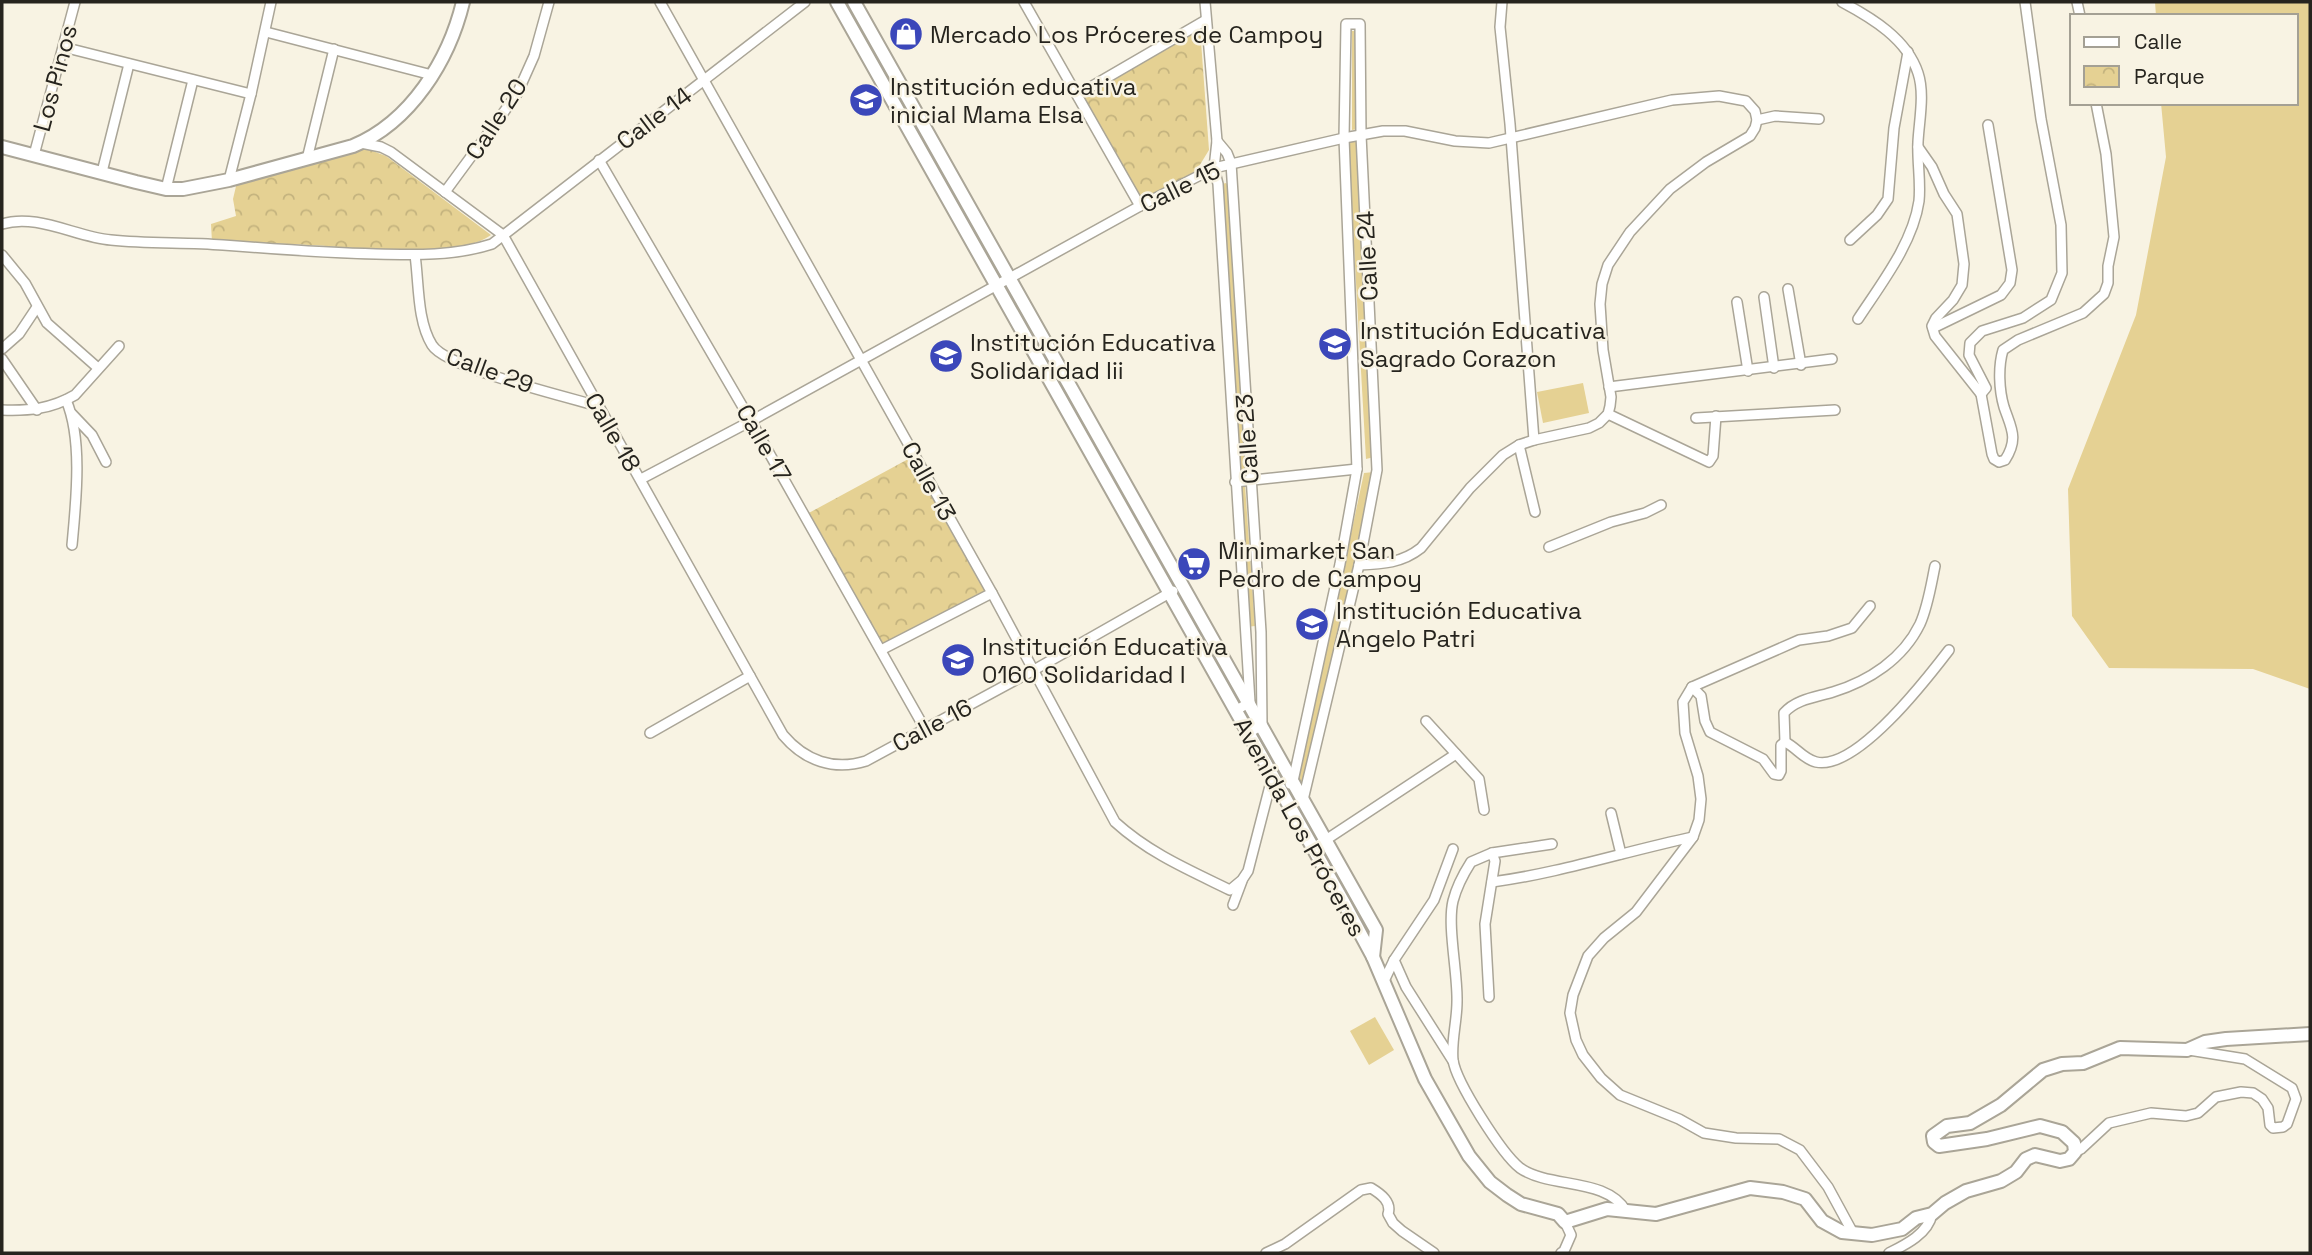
<svg xmlns="http://www.w3.org/2000/svg" width="2312" height="1255" font-family="'Space Grotesk',sans-serif">
	<style>
		.grass { fill: #e5d193 }
		.park { fill: url(#park-crowns) }
		.lines { fill: none; stroke-linecap: round; stroke-linejoin: round }
		.street-casing { stroke: #aaa597; stroke-width: 12 }
		.secondary-casing { stroke: #aaa597; stroke-width: 16 }
		.street { stroke: #fff; stroke-width: 9 }
		.secondary { stroke: #fff; stroke-width: 12 }
		.labels { text-anchor: middle; dominant-baseline: central; stroke-width: 5; stroke-linejoin: round; paint-order: stroke }
		.poi-label { font-size: 24px; fill: #26241e; stroke: #f8f3e3; text-anchor: start }
		.street-label { font-size: 24px; fill: #26241e; stroke: #f8f3e3 }
	</style>
	<defs>
		<pattern id="park-crowns" width="20" height="18" patternUnits="userSpaceOnUse" patternTransform="scale(1.75)"><rect width="20" height="18" fill="#e5d193"/><path d="M2 6a3 3 0 1 1 6 0M12 15a3 3 0 1 1 6 0" fill="none" stroke="#c4b37e"/></pattern>
	</defs>
	<rect width="100%" height="100%" fill="#f8f3e3"/>
	<!-- grass -->
	<g class="grass">
		<polygon points="840,2 851,2 1002,274 999,277 995,276"/>
		<polygon points="2155,2 2310,2 2310,689 2253,669 2109,668 2072,616 2068,489 2136,315 2166,157 2161,103 2296,103 2296,16 2156,16"/>
		<polygon points="1352,31 1358,31 1358,129 1352,130"/>
		<polygon points="1348,141 1357,141 1374,457 1366,459"/>
		<polygon points="1226,183 1228,185 1247,477 1237,478 1222,184"/>
		<polygon points="1009,283 1177,584 1171,588 1001,288"/>
		<polygon points="1583,383 1589,413 1543,423 1537,392"/>
		<polygon points="1374,472 1309,785 1302,783 1299,777 1364,473"/>
		<polygon points="1245,485 1255,626 1246,627 1238,486"/>
		<polygon points="1181,591 1279,766 1275,769 1174,595"/>
		<polygon points="1375,1017 1394,1050 1369,1065 1350,1031"/>
	</g>
	<!-- park -->
	<g class="park">
		<polygon points="1200,28 1209,150 1198,168 1189,176 1143,201 1081,96"/>
		<path d="M 357,149 L 370,150 L 386,156 L 491,235 C 458,260 352,247 309,245 C 277,243 244,243 212,242 L 211,224 L 236,216 L 233,199 L 237,182 Z"/>
		<polygon points="912,457 988,590 882,645 807,514"/>
	</g>
	<g class="lines">
		<!-- street casing -->
		<g class="street-casing">
			<g id="street">
				<path d="M 660,2 L 992,593 L 1115,822 C 1149,853 1189,870 1230,890 L 1242,880 L 1248,871 L 1272,778"/>
				<polyline points="1024,2 1140,206"/>
				<polyline points="1205,2 1217,141 1214,168 1218,184 1250,702 1235,711"/>
				<polyline points="1502,2 1500,27 1510,124 1534,440"/>
				<path d="M 1842,2 C 1872,18 1907,39 1918,73 C 1925,94 1919,121 1918,142 C 1917,162 1921,181 1919,201 C 1913,243 1881,284 1858,319"/>
				<polyline points="2077,2 2080,16"/>
				<polyline points="266,32 432,75"/>
				<polyline points="63,47 251,94"/>
				<polyline points="1077,95 1206,20"/>
				<polyline points="1757,120 1775,116 1819,119"/>
				<polyline points="1217,141 1227,153 1231,163 1261,632 1262,725 1248,733"/>
				<path d="M 361,143 L 381,147 L 391,152 L 503,235 L 783,735 C 805,761 834,771 866,761 L 1034,670 L 1173,591"/>
				<polyline points="1918,147 1932,167 1944,194 1957,214 1964,264 1962,285 1953,300 1936,318 1932,326 1935,336 1981,394 1986,388 1969,355 1970,343 1982,331 2023,318 2051,300 2062,273 2061,225 2041,119 2025,2"/>
				<polyline points="34,155 75,2"/>
				<polyline points="307,159 334,49"/>
				<polyline points="599,160 751,421 925,729"/>
				<polyline points="102,172 129,64"/>
				<polyline points="229,180 251,94 271,2"/>
				<polyline points="166,189 193,80"/>
				<polyline points="445,192 517,94 534,56 549,2"/>
				<path d="M 2,224 C 37,213 76,237 111,240 C 148,244 185,242 223,245 C 274,249 325,253 376,254 C 415,255 455,256 492,244 L 805,2"/>
				<polyline points="1850,240 1877,215 1888,199 1894,128 1908,52"/>
				<polyline points="2,255 25,283 47,323 98,368"/>
				<path d="M 415,255 C 419,283 417,321 432,345 C 446,368 567,397 598,406"/>
				<polyline points="1788,289 1801,365"/>
				<polyline points="1764,297 1774,368"/>
				<polyline points="1737,302 1748,371"/>
				<polyline points="1933,328 2001,295 2010,283 2012,270 1988,125"/>
				<polyline points="2,349 19,334 37,307"/>
				<polyline points="2,359 37,410"/>
				<polyline points="1609,387 1832,359"/>
				<path d="M 1981,394 L 1992,454 L 1994,459 L 1999,462 L 2005,460 C 2019,438 2011,428 2004,407 C 1999,390 1998,367 2003,350 L 2018,340 L 2083,313 L 2104,294 L 2108,283 L 2108,266 L 2114,237 L 2106,154 L 2096,103"/>
				<path d="M 66,400 C 83,439 76,502 72,545"/>
				<path d="M 2,410 C 29,411 51,409 75,395 L 119,346"/>
				<polyline points="72,414 92,435 106,462"/>
				<polyline points="1608,414 1709,462 1713,456 1716,416"/>
				<polyline points="1696,418 1835,410"/>
				<polyline points="1519,445 1535,512"/>
				<path d="M 641,479 L 751,421 L 1140,206 L 1214,168 L 1344,138 L 1383,131 L 1405,131 L 1455,141 L 1489,143 L 1672,100 L 1719,96 L 1746,101 L 1755,111 L 1757,120 L 1755,128 L 1750,136 L 1706,162 L 1670,189 L 1630,232 L 1608,265 L 1602,284 L 1600,304 L 1603,350 L 1611,397 L 1610,406 L 1608,414 L 1599,423 L 1589,428 L 1534,440 L 1519,445 L 1503,455 L 1470,488 L 1421,548 C 1402,563 1383,564 1359,565"/>
				<polyline points="1235,482 1357,469"/>
				<polyline points="1549,547 1611,522 1645,513 1661,505"/>
				<polyline points="881,650 992,593"/>
				<path d="M 1692,687 L 1701,696 L 1705,721 L 1710,732 L 1763,759 L 1774,774 L 1779,775 L 1781,771 L 1781,745 L 1785,742 C 1796,747 1803,759 1816,762 C 1856,771 1926,680 1949,650"/>
				<polyline points="1426,721 1479,779 1484,810"/>
				<polyline points="650,733 750,676"/>
				<path d="M 1785,742 L 1784,713 C 1796,699 1817,697 1833,692 C 1869,681 1903,659 1920,624 C 1928,606 1931,585 1935,566"/>
				<polyline points="1290,784 1293,781 1340,564 1357,469 1344,138 1346,24 1360,24 1361,135 1377,470 1359,565 1303,800"/>
				<polyline points="1611,813 1621,854"/>
				<polyline points="1312,849 1456,754"/>
				<polyline points="1492,853 1552,844"/>
				<path d="M 1492,882 C 1560,873 1626,851 1693,837"/>
				<polyline points="1233,905 1242,881"/>
				<polyline points="1394,960 1406,987 1453,1061"/>
				<polyline points="1384,981 1394,960 1434,900 1453,849"/>
				<path d="M 1489,997 L 1485,924 L 1495,861 L 1492,853 L 1471,862 C 1464,873 1456,889 1453,901 C 1447,926 1458,974 1457,1002 C 1457,1021 1451,1042 1453,1060 C 1456,1082 1502,1154 1520,1168 C 1550,1189 1606,1177 1626,1211"/>
				<polyline points="2075,1152 2081,1149 2109,1123 2151,1113 2186,1116 2198,1113 2216,1097 2241,1092 2253,1093 2262,1099 2268,1108 2270,1125 2273,1128 2283,1127 2287,1124 2296,1099 2292,1088 2245,1059 2189,1050"/>
				<polyline points="1853,1233 1828,1187 1800,1150 1779,1139 1736,1138 1704,1133 1679,1119 1620,1095 1601,1078 1583,1055 1576,1040 1570,1013 1573,995 1588,956 1604,938 1636,912 1693,837 1699,820 1701,799 1698,776 1685,733 1683,702 1692,687 1799,640 1828,636 1852,628 1870,606"/>
				<path d="M 1266,1253 L 1285,1244 L 1361,1190 L 1371,1188 C 1381,1194 1392,1202 1388,1214 L 1393,1223 L 1402,1231 L 1434,1253"/>
				<polyline points="1561,1253 1564,1251 1571,1235 1565,1222"/>
				<path d="M 1889,1253 C 1905,1245 1928,1234 1932,1214"/>
			</g>
		</g>
		<!-- secondary casing -->
		<g class="secondary-casing">
			<g id="secondary">
				<polyline points="837,2 1344,903 1373,957 1425,1079 1469,1156 1490,1182 1507,1195 1521,1204 1558,1214 1565,1222 1607,1209 1656,1214 1750,1188 1783,1192 1805,1199 1822,1221 1842,1232 1872,1235 1902,1229 1916,1218 1932,1214 1945,1203 1966,1191 2001,1181 2016,1172 2026,1159 2035,1155 2060,1161 2069,1159 2075,1152 2074,1143 2062,1132 2040,1126 1987,1139 1939,1146 1934,1142 1933,1136 1947,1126 1970,1123 2001,1105 2043,1070 2062,1064 2083,1063 2120,1048 2187,1050 2205,1042 2226,1039 2310,1034"/>
				<polyline points="854,2 1376,930 1373,957"/>
				<path d="M 2,147 L 136,182 L 166,189 L 183,189 L 229,180 L 353,146 C 411,122 449,60 463,2"/>
			</g>
		</g>
		<!-- street -->
		<use href="#street" class="street"/>
		<!-- secondary -->
		<use href="#secondary" class="secondary"/>
	</g>
	<!-- icons -->
	<defs>
		<g id="shop-disc" transform="scale(1.75)"><circle r="9.5" fill="#3b47ba" stroke="#f8f3e3"/><path d="M-5-2.5h2.3a2.7 3.5 0 0 1 5.4 0H5L5.5 6h-11ZM-1.5-2.5h3a1.5 2.3 0 0 0-3 0Z" fill="#fff"/></g>
		<g id="school-disc" transform="scale(1.75)"><circle r="9.5" fill="#3b47ba" stroke="#f8f3e3"/><path d="M0-5L7-2L0 1L-7-2ZM-4 1L0 2.5L4 1V4Q0 6-4 4Z" fill="#fff"/></g>
		<g id="supermarket-disc" transform="scale(1.75)"><circle r="9.5" fill="#3b47ba" stroke="#f8f3e3"/><path d="M-6-5.5h2.5l.6 2H6L4.5 2H-2.5L-4.4-4H-6ZM-1.5 3.2a1.3 1.3 0 1 0 .1 0ZM3 3.2a1.3 1.3 0 1 0 .1 0Z" fill="#fff"/></g>
	</defs>
	<g fill-rule="evenodd">
		<use href="#shop-disc" x="906" y="34"/>
		<use href="#school-disc" x="866" y="100"/>
		<use href="#school-disc" x="1335" y="344"/>
		<use href="#school-disc" x="946" y="356"/>
		<use href="#supermarket-disc" x="1194" y="564"/>
		<use href="#school-disc" x="1312" y="624"/>
		<use href="#school-disc" x="958" y="660"/>
	</g>
	<g class="labels">
		<!-- poi labels -->
		<g class="poi-label">
			<text x="930" y="34">Mercado Los Próceres de Campoy</text>
			<text x="890" y="86">Institución educativa<tspan x="890" dy="28">inicial Mama Elsa</tspan></text>
			<text x="1360" y="330">Institución Educativa<tspan x="1360" dy="28">Sagrado Corazon</tspan></text>
			<text x="970" y="342">Institución Educativa<tspan x="970" dy="28">Solidaridad Iii</tspan></text>
			<text x="1218" y="550">Minimarket San<tspan x="1218" dy="28">Pedro de Campoy</tspan></text>
			<text x="1336" y="610">Institución Educativa<tspan x="1336" dy="28">Angelo Patri</tspan></text>
			<text x="982" y="646">Institución Educativa<tspan x="982" dy="28">0160 Solidaridad I</tspan></text>
		</g>
		<!-- street labels -->
		<g class="street-label">
			<text transform="translate(55 78) rotate(-75)">Los Pinos</text>
			<text transform="translate(654 118) rotate(-37)">Calle 14</text>
			<text transform="translate(496 119) rotate(-57)">Calle 20</text>
			<text transform="translate(1180 187) rotate(-26)">Calle 15</text>
			<text transform="translate(1367 256) rotate(-93)">Calle 24</text>
			<text transform="translate(490 370) rotate(20)">Calle 29</text>
			<text transform="translate(613 432) rotate(60)">Calle 18</text>
			<text transform="translate(1247 439) rotate(-94)">Calle 23</text>
			<text transform="translate(764 443) rotate(60)">Calle 17</text>
			<text transform="translate(929 481) rotate(61)">Calle 13</text>
			<text transform="translate(932 725) rotate(-28)">Calle 16</text>
			<text transform="translate(1300 827) rotate(61)">Avenida Los Próceres</text>
		</g>
	</g>
	<!-- border -->
	<rect width="2312" height="1255" fill="none" stroke="#26241e" stroke-width="7"/>
	<!-- legend -->
	<rect x="2070" y="14" width="228" height="91" fill="#f8f3e3" stroke="#a4a094" stroke-width="2"/>
	<rect x="2084" y="37" width="35" height="10" fill="#ffffff" stroke="#a4a094" stroke-width="2"/>
	<text x="2134" y="49" font-size="21" fill="#26241e">Calle</text>
	<rect x="2084" y="66" width="35" height="21" fill="url(#park-crowns)" stroke="#a4a094" stroke-width="2"/>
	<text x="2134" y="84" font-size="21" fill="#26241e">Parque</text>
</svg>
